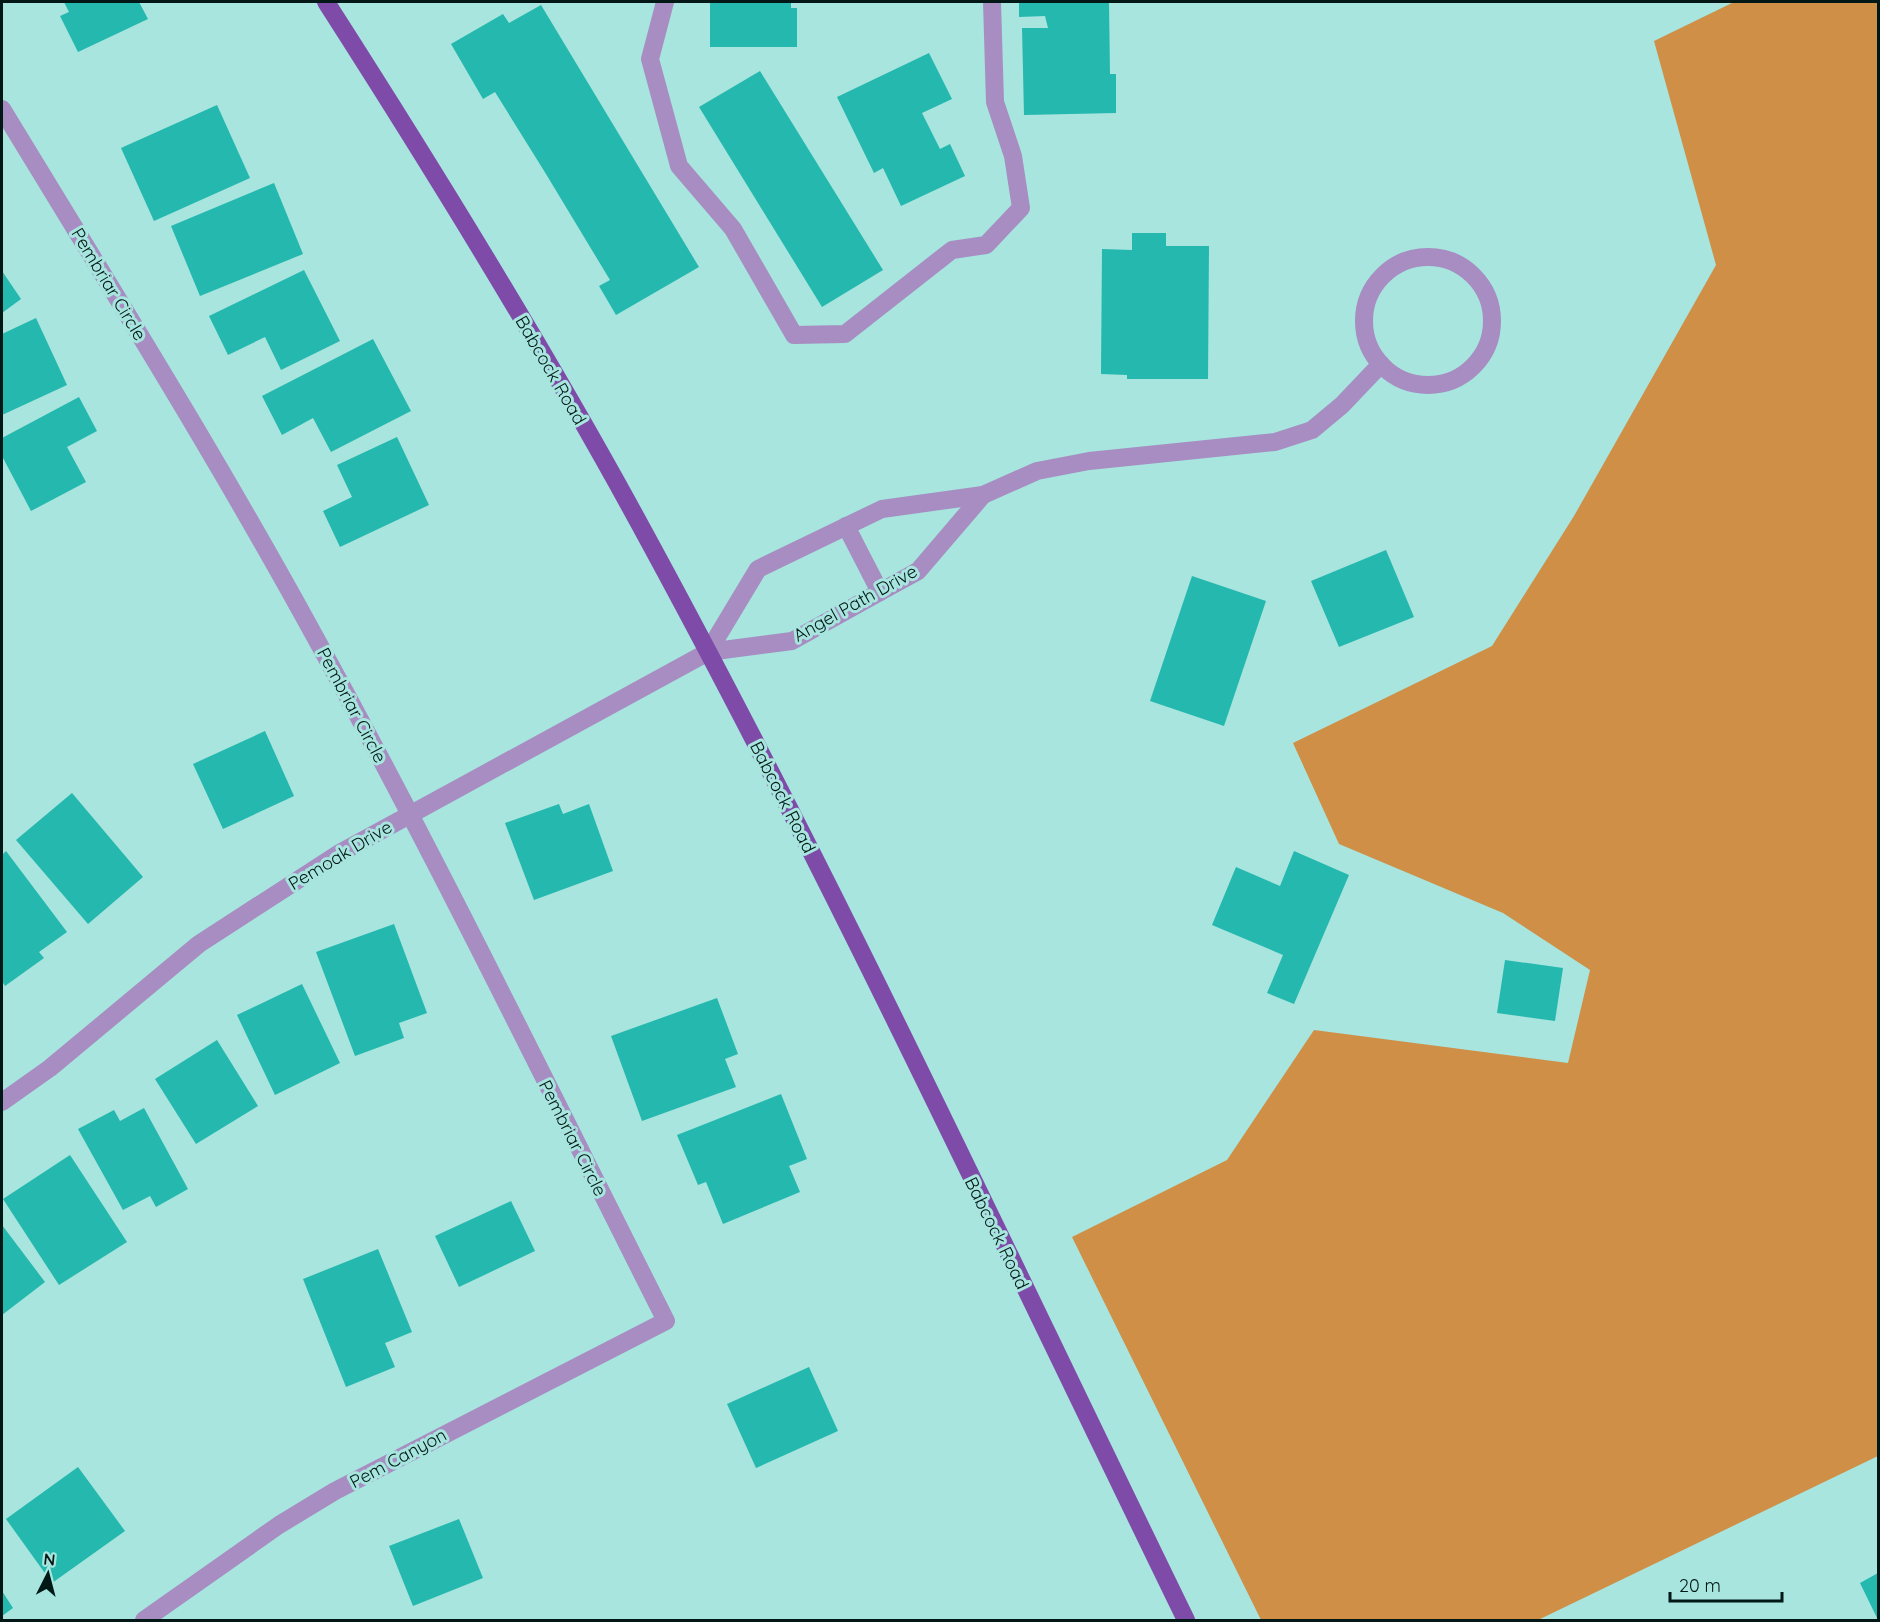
<svg xmlns="http://www.w3.org/2000/svg" width="1880" height="1622" font-family="Quicksand,sans-serif">
	<style>
		.forest { fill: #cf8f47 }
		.building { fill: #24b8ae }
		.lines { fill: none; stroke-linecap: round; stroke-linejoin: round }
		.minor { stroke: #a78dc1; stroke-width: 18 }
		.major { stroke: #7f4ba9; stroke-width: 18 }
		.labels { text-anchor: middle; dominant-baseline: central; stroke-width: 6; stroke-linejoin: round; paint-order: stroke }
		.street-label { font-size: 18px; fill: #011816; stroke: #a7e5de }
	</style>
	<rect width="100%" height="100%" fill="#a7e5de"/>
	<!-- forest -->
	<polygon class="forest" points="1734,2 1878,2 1878,1456 1538,1620 1261,1620 1072,1237 1227,1160 1314,1030 1568,1063 1590,970 1503,913 1339,844 1293,743 1492,646 1574,516 1716,265 1654,41"/>
	<!-- building -->
	<g class="building">
		<polygon points="64,2 139,2 148,19 78,52 60,16 69,12"/>
		<polygon points="710,2 791,2 791,8 797,8 797,47 710,47"/>
		<polygon points="1019,2 1109,2 1110,74 1116,74 1116,113 1024,115 1022,28 1048,28 1045,16 1019,17"/>
		<polygon points="541,5 699,267 616,315 599,286 610,280 546,174 495,92 483,99 451,44 503,14 509,23"/>
		<polygon points="929,53 952,99 922,113 940,149 950,144 965,176 901,206 883,168 874,173 837,97"/>
		<polygon points="760,71 883,270 822,307 699,107"/>
		<polygon points="217,105 250,178 154,221 121,148"/>
		<polygon points="274,183 303,254 200,296 171,226"/>
		<polygon points="1132,233 1166,233 1166,246 1209,246 1208,379 1127,379 1127,375 1101,374 1102,249 1132,250"/>
		<polygon points="304,270 340,341 281,370 265,337 228,355 209,316"/>
		<polygon points="2,271 21,299 2,313"/>
		<polygon points="36,318 67,385 2,415 2,334"/>
		<polygon points="373,339 411,411 331,452 313,418 282,435 262,396"/>
		<polygon points="79,397 97,431 67,447 86,482 31,511 2,456 2,438"/>
		<polygon points="397,437 429,505 340,547 323,511 352,497 337,465"/>
		<polygon points="1386,550 1414,617 1339,647 1311,581"/>
		<polygon points="1192,576 1266,601 1224,726 1150,701"/>
		<polygon points="265,731 294,796 223,829 193,764"/>
		<polygon points="72,793 143,877 88,924 16,840"/>
		<polygon points="559,804 563,814 589,804 613,871 534,900 505,823"/>
		<polygon points="6,851 67,932 39,952 44,958 5,986 2,981 2,855"/>
		<polygon points="1294,851 1349,875 1294,1004 1267,993 1283,955 1212,925 1236,867 1280,886"/>
		<polygon points="394,924 427,1013 399,1023 404,1038 355,1056 316,952"/>
		<polygon points="1505,960 1563,968 1555,1021 1497,1013"/>
		<polygon points="302,984 340,1063 275,1095 237,1015"/>
		<polygon points="717,998 738,1054 725,1059 736,1087 642,1121 611,1036"/>
		<polygon points="217,1040 258,1106 196,1144 155,1079"/>
		<polygon points="781,1094 807,1159 789,1166 800,1192 723,1224 706,1182 698,1185 677,1135"/>
		<polygon points="144,1108 188,1189 156,1207 150,1196 123,1210 78,1129 114,1110 120,1121"/>
		<polygon points="70,1155 127,1242 59,1285 3,1199"/>
		<polygon points="511,1201 535,1251 459,1287 435,1236"/>
		<polygon points="2,1225 45,1282 2,1315"/>
		<polygon points="378,1249 412,1332 385,1343 395,1367 346,1387 303,1279"/>
		<polygon points="809,1367 838,1431 756,1468 727,1404"/>
		<polygon points="78,1467 125,1531 52,1583 6,1519"/>
		<polygon points="459,1519 483,1578 413,1606 389,1546"/>
		<polygon points="1878,1573 1878,1620 1860,1583"/>
		<polygon points="2,1591 13,1608 2,1616"/>
	</g>
	<g class="lines">
		<!-- minor -->
		<g class="minor">
			<polyline points="665,2 650,59 679,166 733,229 794,335 845,334 952,250 986,245 1021,208 1013,156 995,102 992,2"/>
			<path d="M 2,109 C 108,283 216,456 314,635 C 438,860 550,1091 666,1321 L 335,1491 L 279,1525 L 144,1620"/>
			<circle cx="1428" cy="321" r="64"/>
			<polyline points="846,526 880,592"/>
			<polyline points="708,652 758,569 882,509 983,495 1037,471 1089,461 1275,442 1312,430 1342,405 1381,364"/>
			<polyline points="2,1102 50,1068 199,944 338,854 708,652 792,641 880,592 918,571 983,495"/>
		</g>
		<!-- major -->
		<path class="major" d="M 326,2 C 435,172 542,345 639,523 C 835,882 1007,1253 1186,1620"/>
	</g>
	<g class="labels">
		<!-- street labels -->
		<g class="street-label">
			<text transform="translate(109 284) rotate(59)">Pembriar Circle</text>
			<text transform="translate(551 370) rotate(60)">Babcock Road</text>
			<text transform="translate(855 603) rotate(-29)">Angel Path Drive</text>
			<text transform="translate(352 705) rotate(62)">Pembriar Circle</text>
			<text transform="translate(783 797) rotate(63)">Babcock Road</text>
			<text transform="translate(340 855) rotate(-31)">Pemoak Drive</text>
			<text transform="translate(573 1138) rotate(63)">Pembriar Circle</text>
			<text transform="translate(997 1233) rotate(64)">Babcock Road</text>
			<text transform="translate(398 1458) rotate(-28)">Pem Canyon</text>
		</g>
	</g>
	<!-- border -->
	<rect width="1880" height="1622" fill="none" stroke="#011816" stroke-width="6"/>
	<!-- north arrow -->
	<g transform="translate(48 1574) rotate(6)" stroke="#a7e5de" stroke-width="4.5" paint-order="stroke">
	<path d="M0-4.5L10 22L0 15L-10 22Z" fill="#011816"/>
	<text y="-9" font-size="16" font-weight="bold" text-anchor="middle" fill="#011816">N</text>
	</g>
	<!-- scale -->
	<path d="M1670 1592v9h112v-9" fill="none" stroke="#011816" stroke-width="3"/>
	<text x="1679" y="1592" font-size="18" fill="#011816" stroke="#a7e5de" stroke-width="4.5" paint-order="stroke">20 m</text>
</svg>
